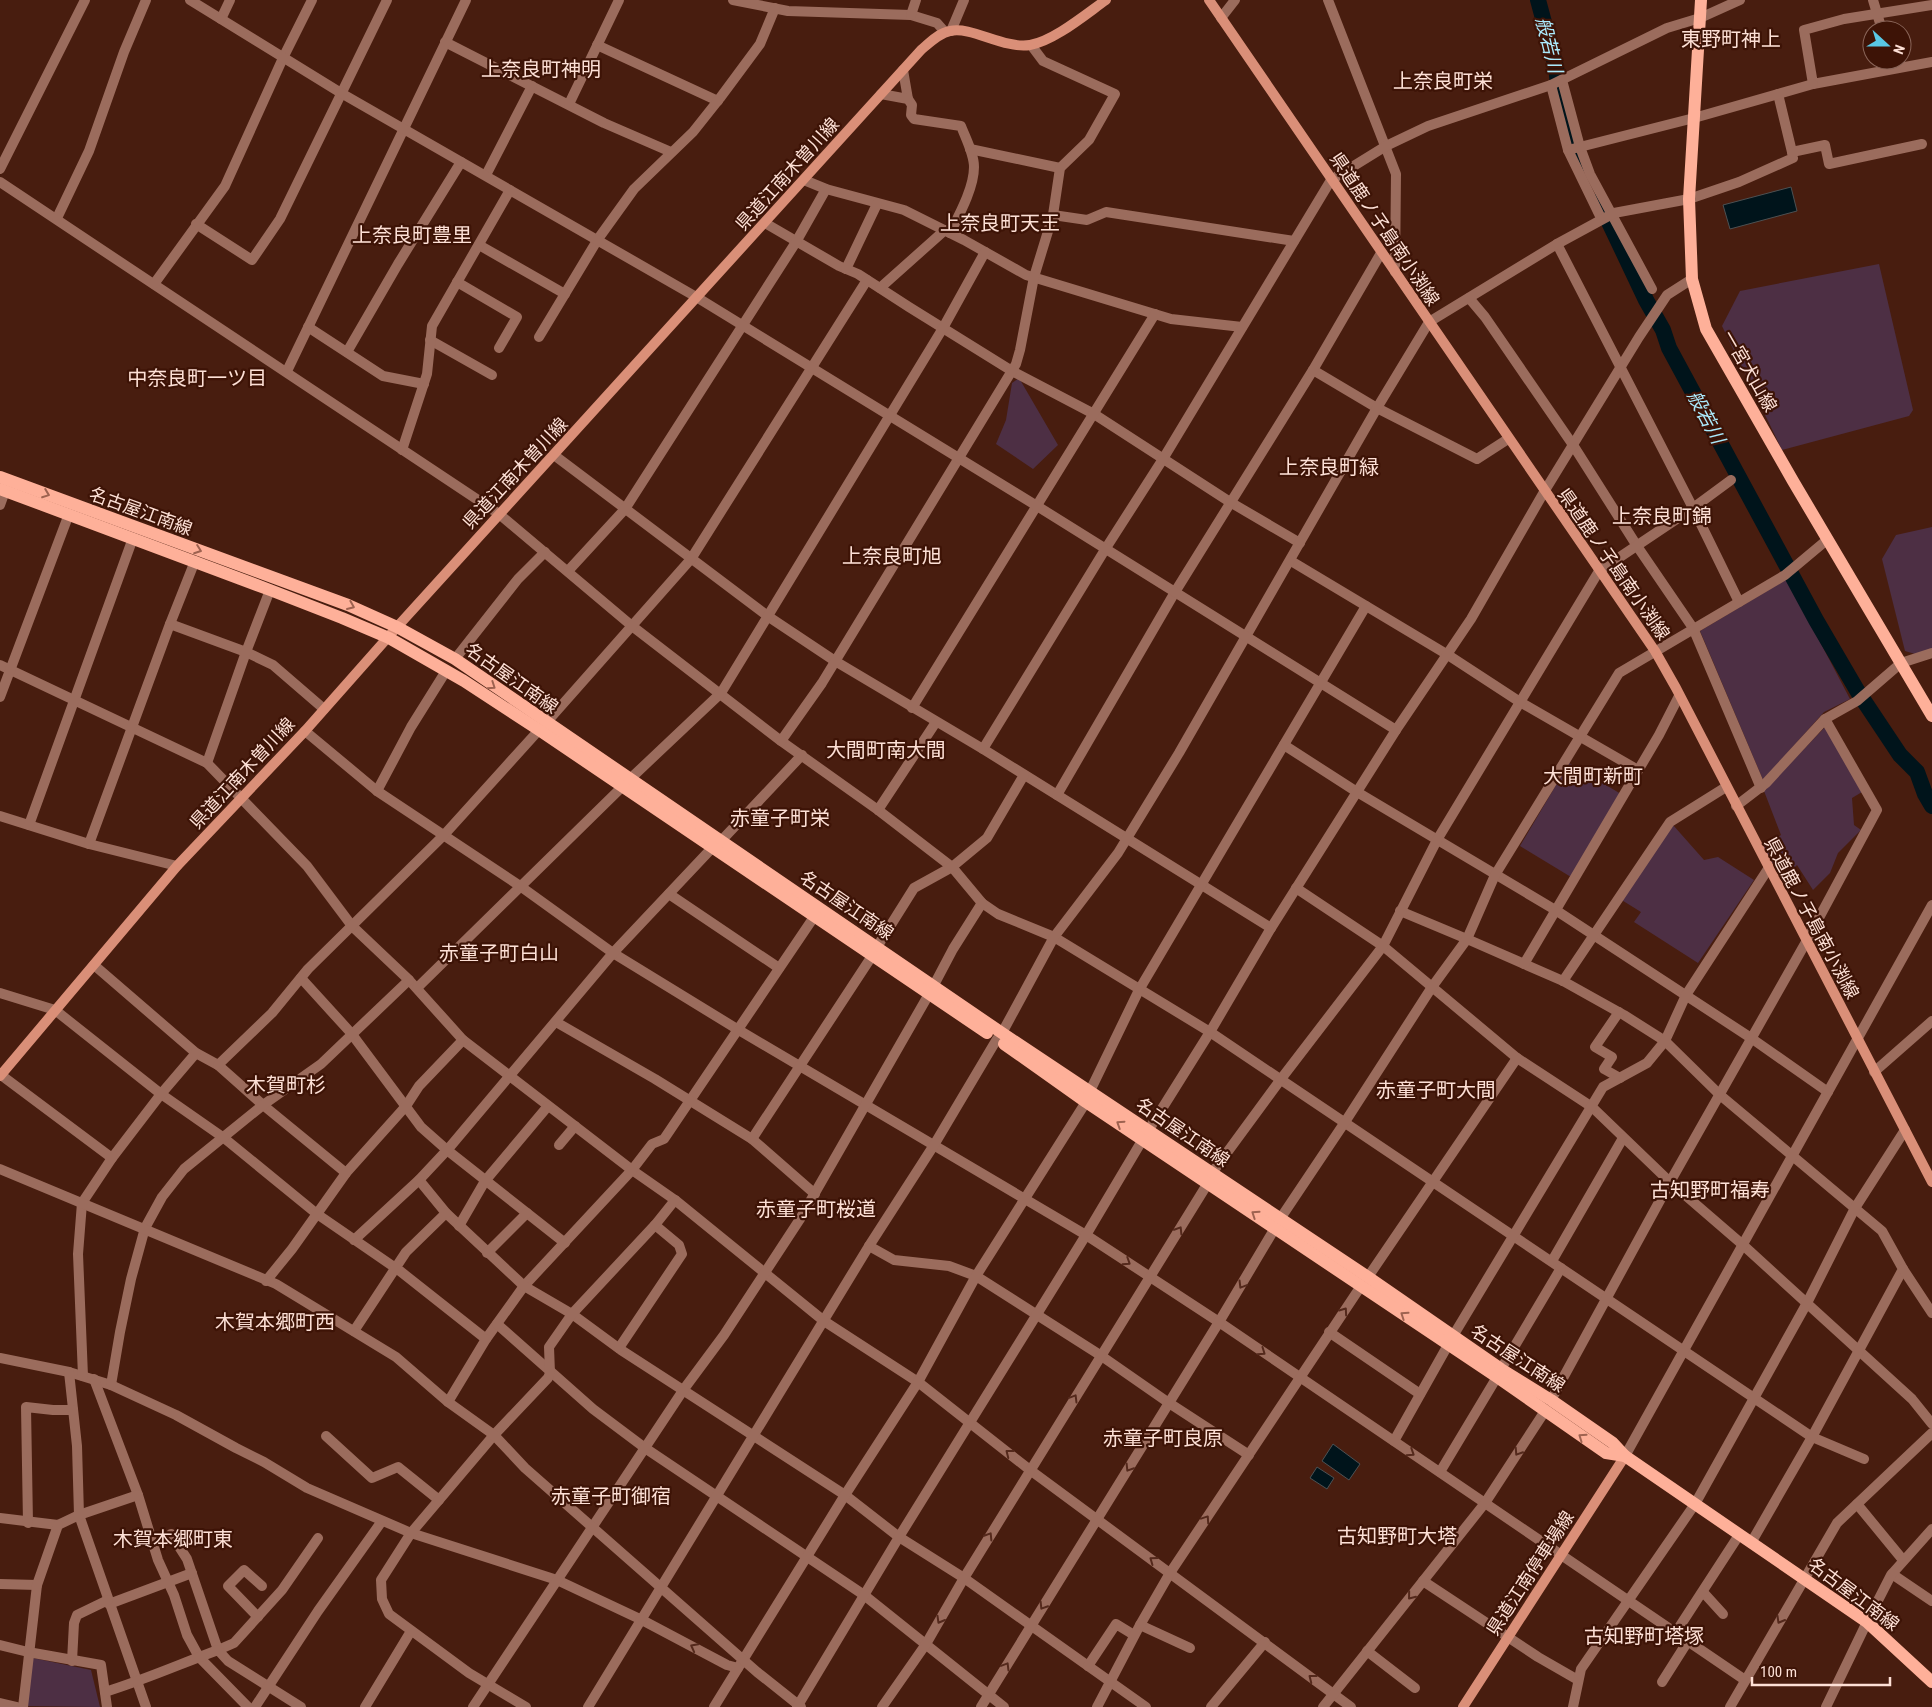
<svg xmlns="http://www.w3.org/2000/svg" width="1932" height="1707" font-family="'Roboto Condensed','Noto Sans JP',sans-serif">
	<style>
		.green { fill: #4d2f44 }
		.water { fill: #00141b; stroke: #4c5153 }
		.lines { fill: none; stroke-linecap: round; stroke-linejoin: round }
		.river { stroke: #00141b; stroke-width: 16 }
		.minor { stroke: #9b6c5d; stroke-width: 10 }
		.tertiary { stroke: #9b6c5d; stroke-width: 10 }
		.secondary { stroke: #da8f78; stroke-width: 10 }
		.primary { stroke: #feb099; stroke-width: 12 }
		.oneway { stroke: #9e6250 }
		.oneway2 { stroke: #54291c }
		.labels { text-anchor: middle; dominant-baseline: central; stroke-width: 4.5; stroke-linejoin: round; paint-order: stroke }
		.street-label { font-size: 18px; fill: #fde0d6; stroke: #3d1306 }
		.water-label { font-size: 19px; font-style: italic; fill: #abeafc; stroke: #3d1306 }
		.quarter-label { font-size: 20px; fill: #fde0d6; stroke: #3d1306 }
	</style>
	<rect width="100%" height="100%" fill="#481d0f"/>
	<!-- green -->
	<g class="green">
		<polygon points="1879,264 1913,410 1909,416 1782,450 1722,326 1740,291"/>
		<polygon points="1019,378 1058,445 1033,469 996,444 1006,420 1012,383"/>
		<polygon points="1932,527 1932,649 1915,654 1905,651 1882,559 1896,535"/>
		<polygon points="1787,579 1850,699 1824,712 1763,780 1700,631"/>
		<polygon points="1825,727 1862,792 1852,798 1854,825 1861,830 1838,853 1830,873 1813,890 1797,865 1783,879 1762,847 1781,835 1764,791"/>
		<polygon points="1569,763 1621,794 1571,877 1520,846"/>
		<polygon points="1673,825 1704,860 1718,857 1754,880 1698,963 1634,922 1641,912 1620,899"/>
		<polygon points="33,1658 91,1670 100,1707 25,1706"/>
	</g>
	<!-- water -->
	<g class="water">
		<polygon points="1791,187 1797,211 1730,229 1723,205"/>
		<polygon points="1333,1444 1360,1464 1349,1480 1322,1461"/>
		<polygon points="1317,1467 1334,1478 1327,1489 1310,1478"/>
	</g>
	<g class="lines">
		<!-- river -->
		<g class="river">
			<polyline points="1538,0 1556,67 1559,92 1572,139 1582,163"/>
			<polyline points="1599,201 1646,300 1663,330 1669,348 1816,620 1858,692 1900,755 1917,772 1925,794 1932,806"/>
		</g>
		<!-- minor -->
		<g class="minor">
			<polyline points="733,0 788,11 911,15 937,23 945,32"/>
			<polyline points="1328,0 1396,174 1395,272"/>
			<polyline points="1873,0 1882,30"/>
			<polyline points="1932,5 1844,19 1804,30 1813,84 1932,62"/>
			<polyline points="911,15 916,0"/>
			<polyline points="1221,18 1235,0"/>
			<polyline points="221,19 230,0"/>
			<polyline points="951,31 964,0"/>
			<polyline points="445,42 604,123 671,152"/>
			<polyline points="597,45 718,101"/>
			<polyline points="903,70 908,99"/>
			<polyline points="1562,80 1580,147 1590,174 1652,289"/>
			<polyline points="1551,85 1568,150 1601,218"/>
			<path d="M 881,94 L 908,99 L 912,105 L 911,115 L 914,119 L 961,126 C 966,139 974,154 974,167 C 974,188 959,215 950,233"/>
			<polyline points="1778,94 1792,152"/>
			<polyline points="569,104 619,0"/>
			<polyline points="970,149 1060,168"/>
			<polyline points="1568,150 1694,118 1813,84"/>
			<polyline points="486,175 532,86"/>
			<polyline points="804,180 826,189 904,210 964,240 1026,275 1171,319 1242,327"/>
			<polyline points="0,182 499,514 632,626 781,741 878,810 952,867 982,903 998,914 1054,937 1210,1032 1812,1437 1864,1459"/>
			<polyline points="1053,215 1087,220 1106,212 1294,241"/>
			<polyline points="57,218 89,151 124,52 146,0"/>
			<polyline points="765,223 839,266 858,274 909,307 1012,371 1094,414 1230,502 1300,543"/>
			<polyline points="196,224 252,260 280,219 387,0"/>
			<polyline points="1557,244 1693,508 1739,602"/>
			<polyline points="479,245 565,294"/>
			<polyline points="846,269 877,204"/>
			<polyline points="457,282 517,317 499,348"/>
			<polyline points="154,284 225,186 283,58 312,0"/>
			<polyline points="880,288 945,230"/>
			<polyline points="1469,298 1485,317 1573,445 1637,546 1693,628 1761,788"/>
			<polyline points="308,327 383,376 424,384"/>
			<polyline points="539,337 598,239 634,189 693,132 720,98 760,44 775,8"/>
			<polyline points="430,340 492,375"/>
			<polyline points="347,352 398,264 461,162"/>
			<polyline points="1313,370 1377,408 1477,459 1508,439"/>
			<polyline points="287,371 466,0"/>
			<polyline points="402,450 427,374 432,326 510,190"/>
			<polyline points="554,455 769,617 835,661 983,749 1271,928"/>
			<polyline points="0,505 5,491"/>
			<polyline points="1291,561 1448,655 1520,702 1638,770"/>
			<polyline points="568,571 625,509 796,242 826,189"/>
			<polyline points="170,624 246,652 273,665 324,709"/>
			<polyline points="455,659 518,579 545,552"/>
			<polyline points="0,665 207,763 307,866 352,926 409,980 463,1040 632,1170 675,1200 824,1321 918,1382 1030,1470 1351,1707"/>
			<polyline points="0,697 69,514"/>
			<polyline points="912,708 1155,314"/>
			<polyline points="546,723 691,559 867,280"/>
			<polyline points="305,731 377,791 520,886 613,953 737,1029 1086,1235 1219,1322 1745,1680"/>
			<polyline points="781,741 822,683 1016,364 1020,350 1034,277 1053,215 1060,168 1089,140 1115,94 1043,61 1031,45"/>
			<polyline points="1284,745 1357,792 1557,911 1751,1038 1828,1092"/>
			<polyline points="983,749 1106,548 1163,459 1331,180 1386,146 1428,126 1551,85 1667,28 1700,18 1740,0"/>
			<polyline points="207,763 246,652 270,590"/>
			<polyline points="630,779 721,693 943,328 985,252"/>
			<polyline points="377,791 411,727 446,671"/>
			<polyline points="1057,795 1175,592 1313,370 1381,253"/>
			<polyline points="1736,806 1766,783 1825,719 1857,701 1901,663 1932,653"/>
			<polyline points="878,810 936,722"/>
			<polyline points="0,816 89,844 177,866"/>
			<polyline points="29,825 133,538"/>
			<polyline points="721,841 802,755"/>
			<polyline points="89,844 170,624 195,561"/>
			<polyline points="1296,888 1383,946 1517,1058 1592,1107 1670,1182 1743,1245 1912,1399 1932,1424"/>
			<polyline points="669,894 779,968"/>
			<polyline points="1400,911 1467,939 1563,981 1624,1015 1665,1041 1720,1095 1882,1231 1903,1269 1812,1437 1751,1543"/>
			<polyline points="877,947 914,888 952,867 987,838 1024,775"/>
			<polyline points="1524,964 1659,735 1679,696"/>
			<polyline points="94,965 196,1053 218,1065 263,1105 346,1173"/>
			<polyline points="301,978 351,1033 421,1127 447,1150 565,1243"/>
			<polyline points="1563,981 1670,822 1726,787"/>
			<polyline points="934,985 953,949 982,903"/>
			<polyline points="417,988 622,787"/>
			<polyline points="0,993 55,1010 161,1094 224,1138 317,1214 400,1271 486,1339 524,1286 632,1170 652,1144 664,1139 818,911"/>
			<polyline points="1619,1012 1595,1047 1612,1057 1604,1069 1620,1078"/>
			<polyline points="556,1022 655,1079 752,1139 815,1194"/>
			<polyline points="1002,1033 1054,937 1118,853 1179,753 1377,408 1429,322 1557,244 1614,213 1689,199 1739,182 1793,158 1792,152 1825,145 1829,164 1922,144"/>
			<polyline points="218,1065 272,1013 308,969 444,835 539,730"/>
			<polyline points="1874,1072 1932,1021"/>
			<polyline points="1,1075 112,1158"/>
			<polyline points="1090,1091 1139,990 1366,606"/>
			<polyline points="752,1139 872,956"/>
			<polyline points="559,1145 575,1126"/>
			<polyline points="1212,1173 1281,1079 1383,946 1437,840 1599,571 1693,508 1731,480"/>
			<polyline points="419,1180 446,1213 524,1286 572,1314 621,1350 845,1495 899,1537 964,1578 1146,1707"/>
			<polyline points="1280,1219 1345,1122 1432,987 1467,939 1495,875 1619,673 1785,575 1828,539"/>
			<polyline points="459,1226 485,1181 548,1106"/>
			<polyline points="354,1240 419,1180 449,1148 613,953 712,848"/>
			<polyline points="869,1246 894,1260 949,1266 976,1276 1100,1355 1169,1403 1249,1455"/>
			<polyline points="487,1253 527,1213"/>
			<polyline points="1552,1261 1623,1138"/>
			<polyline points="1903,1269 1932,1313"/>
			<polyline points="1368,1277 1517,1058"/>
			<polyline points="266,1281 292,1249 346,1173 406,1106 419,1086 463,1040"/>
			<polyline points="497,1324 593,1409 645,1448 864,1595 1004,1707"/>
			<polyline points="354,1331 406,1252 446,1213"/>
			<polyline points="1329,1332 1420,1394"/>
			<polyline points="1453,1336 1603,1087 1647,1063 1665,1041 1686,995 1768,869"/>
			<polyline points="619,1348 682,1254 679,1245 655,1225"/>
			<polyline points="0,1358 69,1372 111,1385 176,1415 236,1448 264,1462 307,1488 411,1533 557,1580 642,1620 727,1665 738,1668"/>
			<polyline points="1501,1369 1561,1268"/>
			<polyline points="69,1372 77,1446 79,1515 146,1707"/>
			<polyline points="83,1376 78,1254 82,1203 112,1158 161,1094 196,1053"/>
			<polyline points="94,1379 138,1495 158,1560 174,1595 187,1635 199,1657 248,1707"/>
			<polyline points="111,1385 120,1332 131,1279 145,1228 162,1197 184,1169 263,1105 321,1064 409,980"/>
			<polyline points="1551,1400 1670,1182 1806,942 1877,810 1825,719"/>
			<polyline points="448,1402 486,1339"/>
			<polyline points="326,1436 372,1478 398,1467 439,1500"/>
			<polyline points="1394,1441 1448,1345"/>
			<polyline points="1440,1472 1497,1377"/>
			<polyline points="1857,1504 1903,1560"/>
			<polyline points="0,1518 58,1525 79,1515 138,1495"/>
			<polyline points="28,1523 26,1407 53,1410 73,1410"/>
			<polyline points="171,1534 187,1559 218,1650 234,1643 282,1590 318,1538"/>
			<polyline points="1892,1574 1932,1601"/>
			<polyline points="1423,1581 1538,1657 1578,1680"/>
			<polyline points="0,1584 37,1585"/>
			<polyline points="1703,1592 1723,1614"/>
			<polyline points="109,1604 192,1573"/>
			<polyline points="258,1617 228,1586 244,1570 262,1586"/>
			<polyline points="1140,1625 1190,1648"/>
			<polyline points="1676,1632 1739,1535"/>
			<polyline points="0,1645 28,1652 101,1665 107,1707"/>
			<polyline points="1367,1651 1415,1688"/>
			<polyline points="72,1661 74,1623 77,1615 108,1600"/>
			<polyline points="1088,1666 1116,1624 1134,1635"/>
			<polyline points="1662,1682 1688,1641"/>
			<path d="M 105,1692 C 144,1680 180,1664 218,1650 L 228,1661 L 301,1707"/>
			<polyline points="0,1703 17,1707"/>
			<polyline points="23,1707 37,1585 58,1525"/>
			<polyline points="255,1707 318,1611 382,1521"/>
			<polyline points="365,1707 411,1631"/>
			<polyline points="473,1707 684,1389 724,1335 800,1219 929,994"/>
			<polyline points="526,1707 469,1673 389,1614 382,1599 381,1580 411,1533 494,1435 548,1378 550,1373 549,1347 572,1314 655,1225 675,1200"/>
			<polyline points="588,1707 869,1246 934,1145 997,1039"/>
			<polyline points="714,1707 845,1495 918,1382 976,1276 1086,1102"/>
			<polyline points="882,1707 926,1644 964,1578 1208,1183"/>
			<polyline points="981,1707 1219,1322 1275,1228"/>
			<polyline points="1097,1707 1140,1625 1170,1573 1361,1286"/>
			<polyline points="1211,1707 1265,1642"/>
			<polyline points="1323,1707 1485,1503 1545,1411"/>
			<polyline points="1573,1707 1581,1669 1695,1504 1807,1303 1855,1208 1905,1130"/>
			<polyline points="1730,1707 1837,1523 1932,1433"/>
			<polyline points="1826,1707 1867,1622"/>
		</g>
		<!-- tertiary -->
		<g class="tertiary">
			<polyline points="190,0 341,93 698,298 1037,506 1396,730"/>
			<polyline points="0,169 85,0"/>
			<polyline points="0,1169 276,1284 396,1357 448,1402 494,1435 525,1468 757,1672 801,1707"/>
			<polyline points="1625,1456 1932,905"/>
			<polyline points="1867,1622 1891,1575 1932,1529"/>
			<polyline points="797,1707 899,1537 1086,1235 1143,1139 1210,1032 1271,928 1396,730 1471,619 1544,492 1639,337 1667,295 1692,279"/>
		</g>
		<!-- secondary -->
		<g class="secondary">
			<polyline points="1209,0 1655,651 1676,688 1932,1182"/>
			<path d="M 0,1076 L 177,866 L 305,731 L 397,627 L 921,50 C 929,43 939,33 950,31 C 972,26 1003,49 1030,45 C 1054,41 1086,14 1106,0"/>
			<polyline points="1463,1707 1625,1456"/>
		</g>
		<!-- primary -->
		<g class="primary">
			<polyline points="1701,0 1689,199 1692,279 1706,329 1793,481 1932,716"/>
			<polyline points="0,477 348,605 397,627 455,659 1002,1033 1368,1277 1501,1369 1551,1400 1613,1443 1625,1456 1867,1622 1932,1682"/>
			<polyline points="0,489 270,590 342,618 389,638 464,681 539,730 987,1033"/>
			<polyline points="1004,1044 1086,1102 1497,1377 1606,1453 1625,1456"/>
		</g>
	</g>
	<!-- one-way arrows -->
	<defs><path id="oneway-chevron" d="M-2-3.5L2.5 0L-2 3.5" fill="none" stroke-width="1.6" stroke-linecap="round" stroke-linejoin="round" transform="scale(1.25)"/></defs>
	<g class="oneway">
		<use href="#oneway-chevron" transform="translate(46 494) rotate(21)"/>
		<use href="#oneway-chevron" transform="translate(198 550) rotate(20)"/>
		<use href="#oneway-chevron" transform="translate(351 606) rotate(23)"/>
		<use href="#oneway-chevron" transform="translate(492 686) rotate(34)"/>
		<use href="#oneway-chevron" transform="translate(1120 1124) rotate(-147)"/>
		<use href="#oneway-chevron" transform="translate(1255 1214) rotate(-146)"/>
		<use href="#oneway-chevron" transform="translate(1404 1315) rotate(-146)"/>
		<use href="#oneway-chevron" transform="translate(1582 1437) rotate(-145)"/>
	</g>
	<g class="oneway2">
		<use href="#oneway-chevron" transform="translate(1179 1230) rotate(-58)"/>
		<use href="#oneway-chevron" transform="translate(1127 1262) rotate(33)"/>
		<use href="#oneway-chevron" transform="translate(1242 1285) rotate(121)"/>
		<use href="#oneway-chevron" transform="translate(1344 1311) rotate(-55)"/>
		<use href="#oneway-chevron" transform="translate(1262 1352) rotate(35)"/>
		<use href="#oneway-chevron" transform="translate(1074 1398) rotate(-59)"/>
		<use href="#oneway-chevron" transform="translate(1518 1452) rotate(123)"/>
		<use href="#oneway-chevron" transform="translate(1009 1453) rotate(-142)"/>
		<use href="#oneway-chevron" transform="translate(1411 1453) rotate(33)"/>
		<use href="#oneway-chevron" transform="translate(1129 1468) rotate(122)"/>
		<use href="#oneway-chevron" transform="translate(1206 1519) rotate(-56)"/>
		<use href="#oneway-chevron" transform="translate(989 1536) rotate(-58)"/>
		<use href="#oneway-chevron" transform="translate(1153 1560) rotate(-144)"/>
		<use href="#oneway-chevron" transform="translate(1411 1596) rotate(129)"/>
		<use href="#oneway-chevron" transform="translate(1043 1606) rotate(122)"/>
		<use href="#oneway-chevron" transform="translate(940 1620) rotate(120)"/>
		<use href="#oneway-chevron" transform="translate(1780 1620) rotate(120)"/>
		<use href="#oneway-chevron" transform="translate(694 1647) rotate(-152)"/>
		<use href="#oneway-chevron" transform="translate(1006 1666) rotate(-59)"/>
		<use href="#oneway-chevron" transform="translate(1312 1678) rotate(-142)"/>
	</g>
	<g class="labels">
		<!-- street labels -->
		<g class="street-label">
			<text transform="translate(787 174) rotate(-48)">県道江南木曽川線</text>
			<text transform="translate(1385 229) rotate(56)">県道鹿ノ子島南小渕線</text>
			<text transform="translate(1750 371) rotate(60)">一宮犬山線</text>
			<text transform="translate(515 473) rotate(-47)">県道江南木曽川線</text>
			<text transform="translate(141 511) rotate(20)">名古屋江南線</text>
			<text transform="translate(1614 564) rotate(55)">県道鹿ノ子島南小渕線</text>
			<text transform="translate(512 678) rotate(35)">名古屋江南線</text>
			<text transform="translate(242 773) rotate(-47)">県道江南木曽川線</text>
			<text transform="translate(847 905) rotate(34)">名古屋江南線</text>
			<text transform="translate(1812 918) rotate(62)">県道鹿ノ子島南小渕線</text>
			<text transform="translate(1183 1132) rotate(34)">名古屋江南線</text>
			<text transform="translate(1518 1358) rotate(33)">名古屋江南線</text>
			<text transform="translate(1530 1573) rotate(-57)">県道江南停車場線</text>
			<text transform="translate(1854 1594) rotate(37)">名古屋江南線</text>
		</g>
		<!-- water labels -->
		<g class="water-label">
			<text transform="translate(1549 45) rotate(76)">般若川</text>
			<text transform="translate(1706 417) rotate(62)">般若川</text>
		</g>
		<!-- quarter labels -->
		<g class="quarter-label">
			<text x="1731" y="39">東野町神上</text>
			<text x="541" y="69">上奈良町神明</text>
			<text x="1443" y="81">上奈良町栄</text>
			<text x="1000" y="223">上奈良町天王</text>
			<text x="412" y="235">上奈良町豊里</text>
			<text x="197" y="378">中奈良町一ツ目</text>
			<text x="1329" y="467">上奈良町緑</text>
			<text x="1662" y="516">上奈良町錦</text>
			<text x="892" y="556">上奈良町旭</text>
			<text x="886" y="750">大間町南大間</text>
			<text x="1593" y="776">大間町新町</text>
			<text x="780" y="818">赤童子町栄</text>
			<text x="499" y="953">赤童子町白山</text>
			<text x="286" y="1085">木賀町杉</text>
			<text x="1436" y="1090">赤童子町大間</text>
			<text x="1710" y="1190">古知野町福寿</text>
			<text x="816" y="1209">赤童子町桜道</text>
			<text x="275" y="1322">木賀本郷町西</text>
			<text x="1163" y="1438">赤童子町良原</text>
			<text x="611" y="1496">赤童子町御宿</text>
			<text x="1397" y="1536">古知野町大塔</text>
			<text x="173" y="1539">木賀本郷町東</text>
			<text x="1644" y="1636">古知野町塔塚</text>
		</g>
	</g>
	<!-- north arrow -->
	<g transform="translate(1887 45) rotate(111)"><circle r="24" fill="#3d1306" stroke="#8a6559"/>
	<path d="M0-4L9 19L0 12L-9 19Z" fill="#59c8e5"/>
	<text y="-8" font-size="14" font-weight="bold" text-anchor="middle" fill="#fde0d6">N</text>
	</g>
	<!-- scale -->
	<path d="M1752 1677v8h138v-8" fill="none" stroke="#fde0d6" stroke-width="2.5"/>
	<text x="1760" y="1677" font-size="15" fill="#fde0d6" stroke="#3d1306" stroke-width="4" paint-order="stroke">100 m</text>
</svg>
